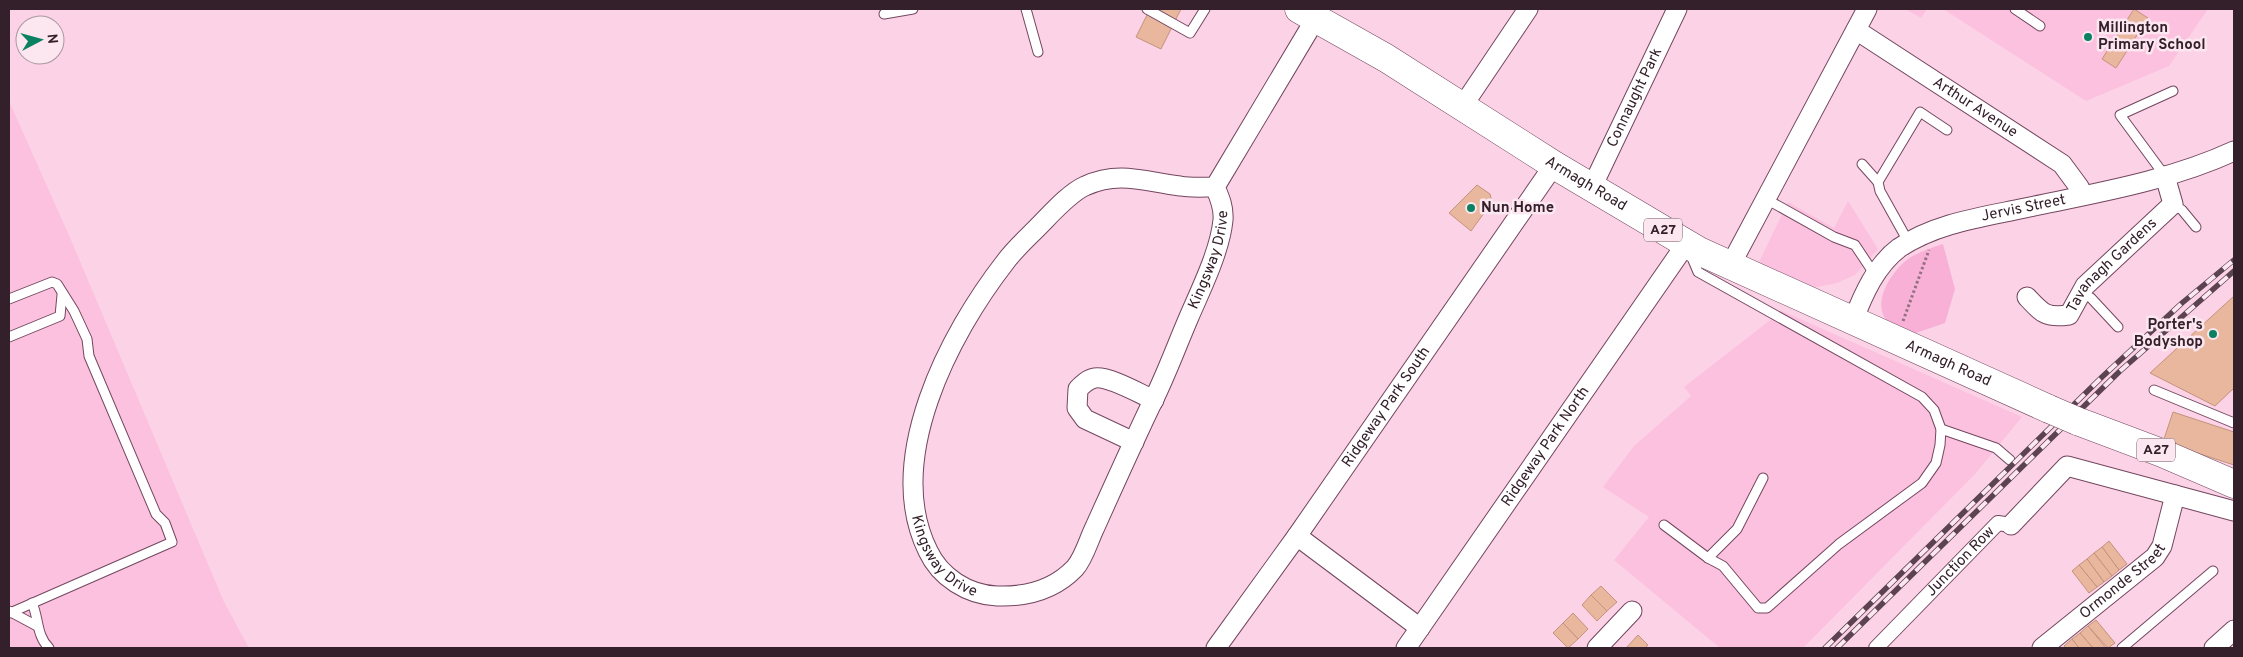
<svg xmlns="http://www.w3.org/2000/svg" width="2243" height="657" font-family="Overpass,sans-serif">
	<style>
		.built { fill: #fcc1df }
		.green { fill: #f9b0d6 }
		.building { fill: #e9b69e; stroke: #c4937b }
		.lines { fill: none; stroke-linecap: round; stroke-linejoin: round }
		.service-casing { stroke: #73475f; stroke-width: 11 }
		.pedestrian-casing { stroke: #73475f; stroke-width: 16 }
		.minor-casing { stroke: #73475f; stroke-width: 21 }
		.primary-casing { stroke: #73475f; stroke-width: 29 }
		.path { stroke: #907281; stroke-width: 3; stroke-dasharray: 2.5 2.5; stroke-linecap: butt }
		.service { stroke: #fff; stroke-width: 9 }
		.pedestrian { stroke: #fff; stroke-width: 14 }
		.minor { stroke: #fff; stroke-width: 19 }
		.primary { stroke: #fff; stroke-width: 28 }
		.rail-casing { stroke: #5b4450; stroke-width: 5.5 }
		.rail { stroke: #fce6f0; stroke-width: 4; stroke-dasharray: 11; stroke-linecap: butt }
		.primary-bridge-casing { stroke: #73475f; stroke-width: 29; stroke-linecap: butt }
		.primary-bridge { stroke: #fff; stroke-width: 28 }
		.poi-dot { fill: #0a8160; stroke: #fce6f0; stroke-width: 2 }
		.labels { text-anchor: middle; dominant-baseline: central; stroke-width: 5; stroke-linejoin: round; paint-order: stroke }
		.shield { fill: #fce6f0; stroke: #6f5b65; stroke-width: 1 }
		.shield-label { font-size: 14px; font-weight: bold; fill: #33202a }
		.poi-label { font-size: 15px; font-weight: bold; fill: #33202a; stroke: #fce6f0; text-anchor: start }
		.street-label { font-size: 15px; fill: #33202a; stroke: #fce6f0 }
	</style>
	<rect width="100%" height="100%" fill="#fcd2e7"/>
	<!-- built -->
	<g class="built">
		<polygon points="1905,9 1927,9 1921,18"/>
		<polygon points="1943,9 2208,9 2169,66 2086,101"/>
		<polygon points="9,101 71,240 224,602 249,648 9,648"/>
		<polygon points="1848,201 1878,249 1855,275 1837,283 1812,288 1758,264 1788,202 1834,228"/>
		<polygon points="1782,311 2022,417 1975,474 1803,648 1720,648 1614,560 1649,517 1603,487 1634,446 1691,396 1684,387"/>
	</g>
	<!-- green -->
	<path class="green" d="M 1943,244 L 1955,289 L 1945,323 L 1913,334 C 1906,331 1897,329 1891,325 C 1868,306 1891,272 1908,259 C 1918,252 1931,248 1943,244 Z"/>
	<!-- building -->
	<g class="building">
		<polygon points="1150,9 1181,9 1161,49 1136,37"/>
		<polygon points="2134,9 2148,18 2116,68 2102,59"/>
		<polygon points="1477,185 1490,194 1492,202 1471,231 1449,213"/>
		<polygon points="2234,296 2234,388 2215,406 2150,373"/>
		<polygon points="2173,412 2234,432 2234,465 2163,442"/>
		<polygon points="2109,541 2127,564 2119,570 2102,547"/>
		<polygon points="2102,547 2119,570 2112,576 2094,553"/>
		<polygon points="2094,553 2112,576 2104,582 2087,559"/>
		<polygon points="2087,559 2104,582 2097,587 2079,565"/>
		<polygon points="2079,565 2097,587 2089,593 2072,571"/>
		<polygon points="1601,586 1617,602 1607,611 1591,595"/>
		<polygon points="1591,595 1607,611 1597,621 1582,605"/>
		<polygon points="1573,613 1588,629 1578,639 1563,623"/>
		<polygon points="2096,620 2115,643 2108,648 2088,626"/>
		<polygon points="1563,623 1578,639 1568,648 1553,633"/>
		<polygon points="2088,626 2106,648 2093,648 2080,633"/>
		<polygon points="2080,633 2093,648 2079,648 2072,639"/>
		<polygon points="1638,635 1648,645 1645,648 1626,648"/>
		<polygon points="2072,639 2079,648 2066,648 2064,646"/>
	</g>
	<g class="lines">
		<!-- service casing -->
		<g class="service-casing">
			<g id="service">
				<polyline points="1026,9 1038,52"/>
				<polyline points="1147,9 1190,33 1205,9"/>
				<polyline points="2015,9 2040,26"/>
				<polyline points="884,14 913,9"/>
				<polyline points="1862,164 1878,182"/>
				<polyline points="2165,176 2120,115 2173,91"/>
				<polyline points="1766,199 1834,237 1855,245 1875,275"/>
				<polyline points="2173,204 2182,210 2196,227"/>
				<polyline points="1909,243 1880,191 1878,182 1920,112 1947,130"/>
				<polyline points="2081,293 2091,298 2118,327"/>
				<polyline points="9,299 52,282 57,284 74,311 87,339 89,356 156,514 165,523 172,542 10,613"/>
				<polyline points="9,337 60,316 62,295"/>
				<polyline points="2154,390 2234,423"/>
				<polyline points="1941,429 1996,448 2010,460"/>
				<polyline points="1664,525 1708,558 1723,566 1758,608 1767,608 1839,544 1922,483 1936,463 1940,445 1941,429 1934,410 1922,397 1698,272 1690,253"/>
				<polyline points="1708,558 1737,529 1763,478"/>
				<path d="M 32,603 C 39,618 36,635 49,648"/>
				<polyline points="9,611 37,626"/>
				<polyline points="2122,648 2213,571"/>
			</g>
		</g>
		<!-- pedestrian casing -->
		<g class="pedestrian-casing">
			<g id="pedestrian">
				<path id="s1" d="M 1876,648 L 1998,523 L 2011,525"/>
			</g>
		</g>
		<!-- minor casing -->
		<g class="minor-casing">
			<g id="minor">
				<path id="s2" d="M 1856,30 L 2062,164 L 2079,187 L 2083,195"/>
				<polyline points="1462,107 1528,9"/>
				<path id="s3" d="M 1215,187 C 1203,187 1191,188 1180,186 C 1146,182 1119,170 1085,186 C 1069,193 1050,215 1037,228 C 1027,238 1015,249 1006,261 C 949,334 883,460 928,551 C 940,577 968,595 997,596 C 1026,597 1054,590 1075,568 C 1084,558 1089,539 1095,527 C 1113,487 1131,447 1150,407 C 1165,378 1176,347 1189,317 C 1201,289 1220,251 1223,220 C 1224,208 1220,198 1215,187 L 1316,18"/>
				<path id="s4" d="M 1592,187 L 1677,9"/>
				<polyline points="1730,266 1867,9"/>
				<path id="s5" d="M 2027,297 C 2043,314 2046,318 2069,315 L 2085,286 L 2173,204 L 2165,176"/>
				<path id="s6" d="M 1853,321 C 1863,295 1876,265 1899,248 C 1936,223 1983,217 2025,208 C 2096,193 2169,181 2234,151"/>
				<path d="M 1134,442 L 1085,419 L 1077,408 L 1078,389 C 1083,384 1088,379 1095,378 C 1109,376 1140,394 1154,400"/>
				<polyline points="2011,525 2067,466 2234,511"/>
				<polyline points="1297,536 1420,628"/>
				<path id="s7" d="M 1216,648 L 1297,536 L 1554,165"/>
				<path id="s8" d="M 1406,648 L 1686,244"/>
				<polyline points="1597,648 1632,611"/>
				<path id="s9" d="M 2042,648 L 2155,557 L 2162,546 L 2175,495"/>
				<polyline points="2214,648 2234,630"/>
			</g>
		</g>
		<!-- primary casing -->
		<g class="primary-casing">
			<g id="primary">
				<path id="s10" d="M 1299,9 L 1386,58 L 1554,165 L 1699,251 L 2049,409"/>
				<polyline points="2077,421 2162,453 2234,484"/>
			</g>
		</g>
		<!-- path -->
		<polyline class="path" points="1903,321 1929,250"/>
		<!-- service -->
		<use href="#service" class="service"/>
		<!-- pedestrian -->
		<use href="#pedestrian" class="pedestrian"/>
		<!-- minor -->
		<use href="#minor" class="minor"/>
		<!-- primary -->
		<use href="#primary" class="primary"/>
		<!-- rail casing -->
		<g class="rail-casing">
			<g id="rail">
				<polyline points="1825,648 2102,377 2182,303 2234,260"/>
				<polyline points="1837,648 2120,371 2234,271"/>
			</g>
		</g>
		<!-- rail -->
		<use href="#rail" class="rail"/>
		<!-- primary-bridge casing -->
		<g class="primary-bridge-casing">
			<polyline id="primary-bridge" points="2049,409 2077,421"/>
		</g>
		<!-- primary-bridge -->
		<use href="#primary-bridge" class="primary-bridge"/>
	</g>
	<!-- markers -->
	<g class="poi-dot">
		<circle cx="2088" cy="37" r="5"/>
		<circle cx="1471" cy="208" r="5"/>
		<circle cx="2213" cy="334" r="5"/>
	</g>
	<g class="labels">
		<!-- shield labels -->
		<g class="shield">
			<rect x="1644" y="218.5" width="38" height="23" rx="4"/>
			<rect x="2137" y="438.5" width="38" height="23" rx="4"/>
		</g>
		<g class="shield-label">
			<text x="1663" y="230">A27</text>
			<text x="2156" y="450">A27</text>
		</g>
		<!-- poi labels -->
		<g class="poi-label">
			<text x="2098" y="28">Millington<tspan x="2098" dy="17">Primary School</tspan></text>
			<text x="1481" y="208">Nun Home</text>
			<text x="2203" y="325" text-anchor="end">Porter's<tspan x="2203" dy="17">Bodyshop</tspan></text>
		</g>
		<!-- street labels -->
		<g class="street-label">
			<text stroke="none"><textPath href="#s4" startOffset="99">Connaught Park</textPath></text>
			<text stroke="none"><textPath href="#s2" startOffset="142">Arthur Avenue</textPath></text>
			<text stroke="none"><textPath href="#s10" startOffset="336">Armagh Road</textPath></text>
			<text stroke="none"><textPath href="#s6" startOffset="219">Jervis Street</textPath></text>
			<text stroke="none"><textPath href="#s3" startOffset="1065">Kingsway Drive</textPath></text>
			<text stroke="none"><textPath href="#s5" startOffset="115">Tavanagh Gardens</textPath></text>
			<text stroke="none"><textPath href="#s10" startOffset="741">Armagh Road</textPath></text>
			<text stroke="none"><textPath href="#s7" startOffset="295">Ridgeway Park South</textPath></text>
			<text stroke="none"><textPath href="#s8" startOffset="245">Ridgeway Park North</textPath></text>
			<text stroke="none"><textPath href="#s3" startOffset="570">Kingsway Drive</textPath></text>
			<text stroke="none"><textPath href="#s1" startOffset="121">Junction Row</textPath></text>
			<text stroke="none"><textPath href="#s9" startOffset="105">Ormonde Street</textPath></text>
		</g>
	</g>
	<!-- border -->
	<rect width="2243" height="657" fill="none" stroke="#33202a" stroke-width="20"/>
	<!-- north arrow -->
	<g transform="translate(40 40) rotate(84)"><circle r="24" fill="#fce6f0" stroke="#ac97a1"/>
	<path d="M0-4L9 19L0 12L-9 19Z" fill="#0a8160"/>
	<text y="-8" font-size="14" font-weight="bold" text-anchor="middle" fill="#33202a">N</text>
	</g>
</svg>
